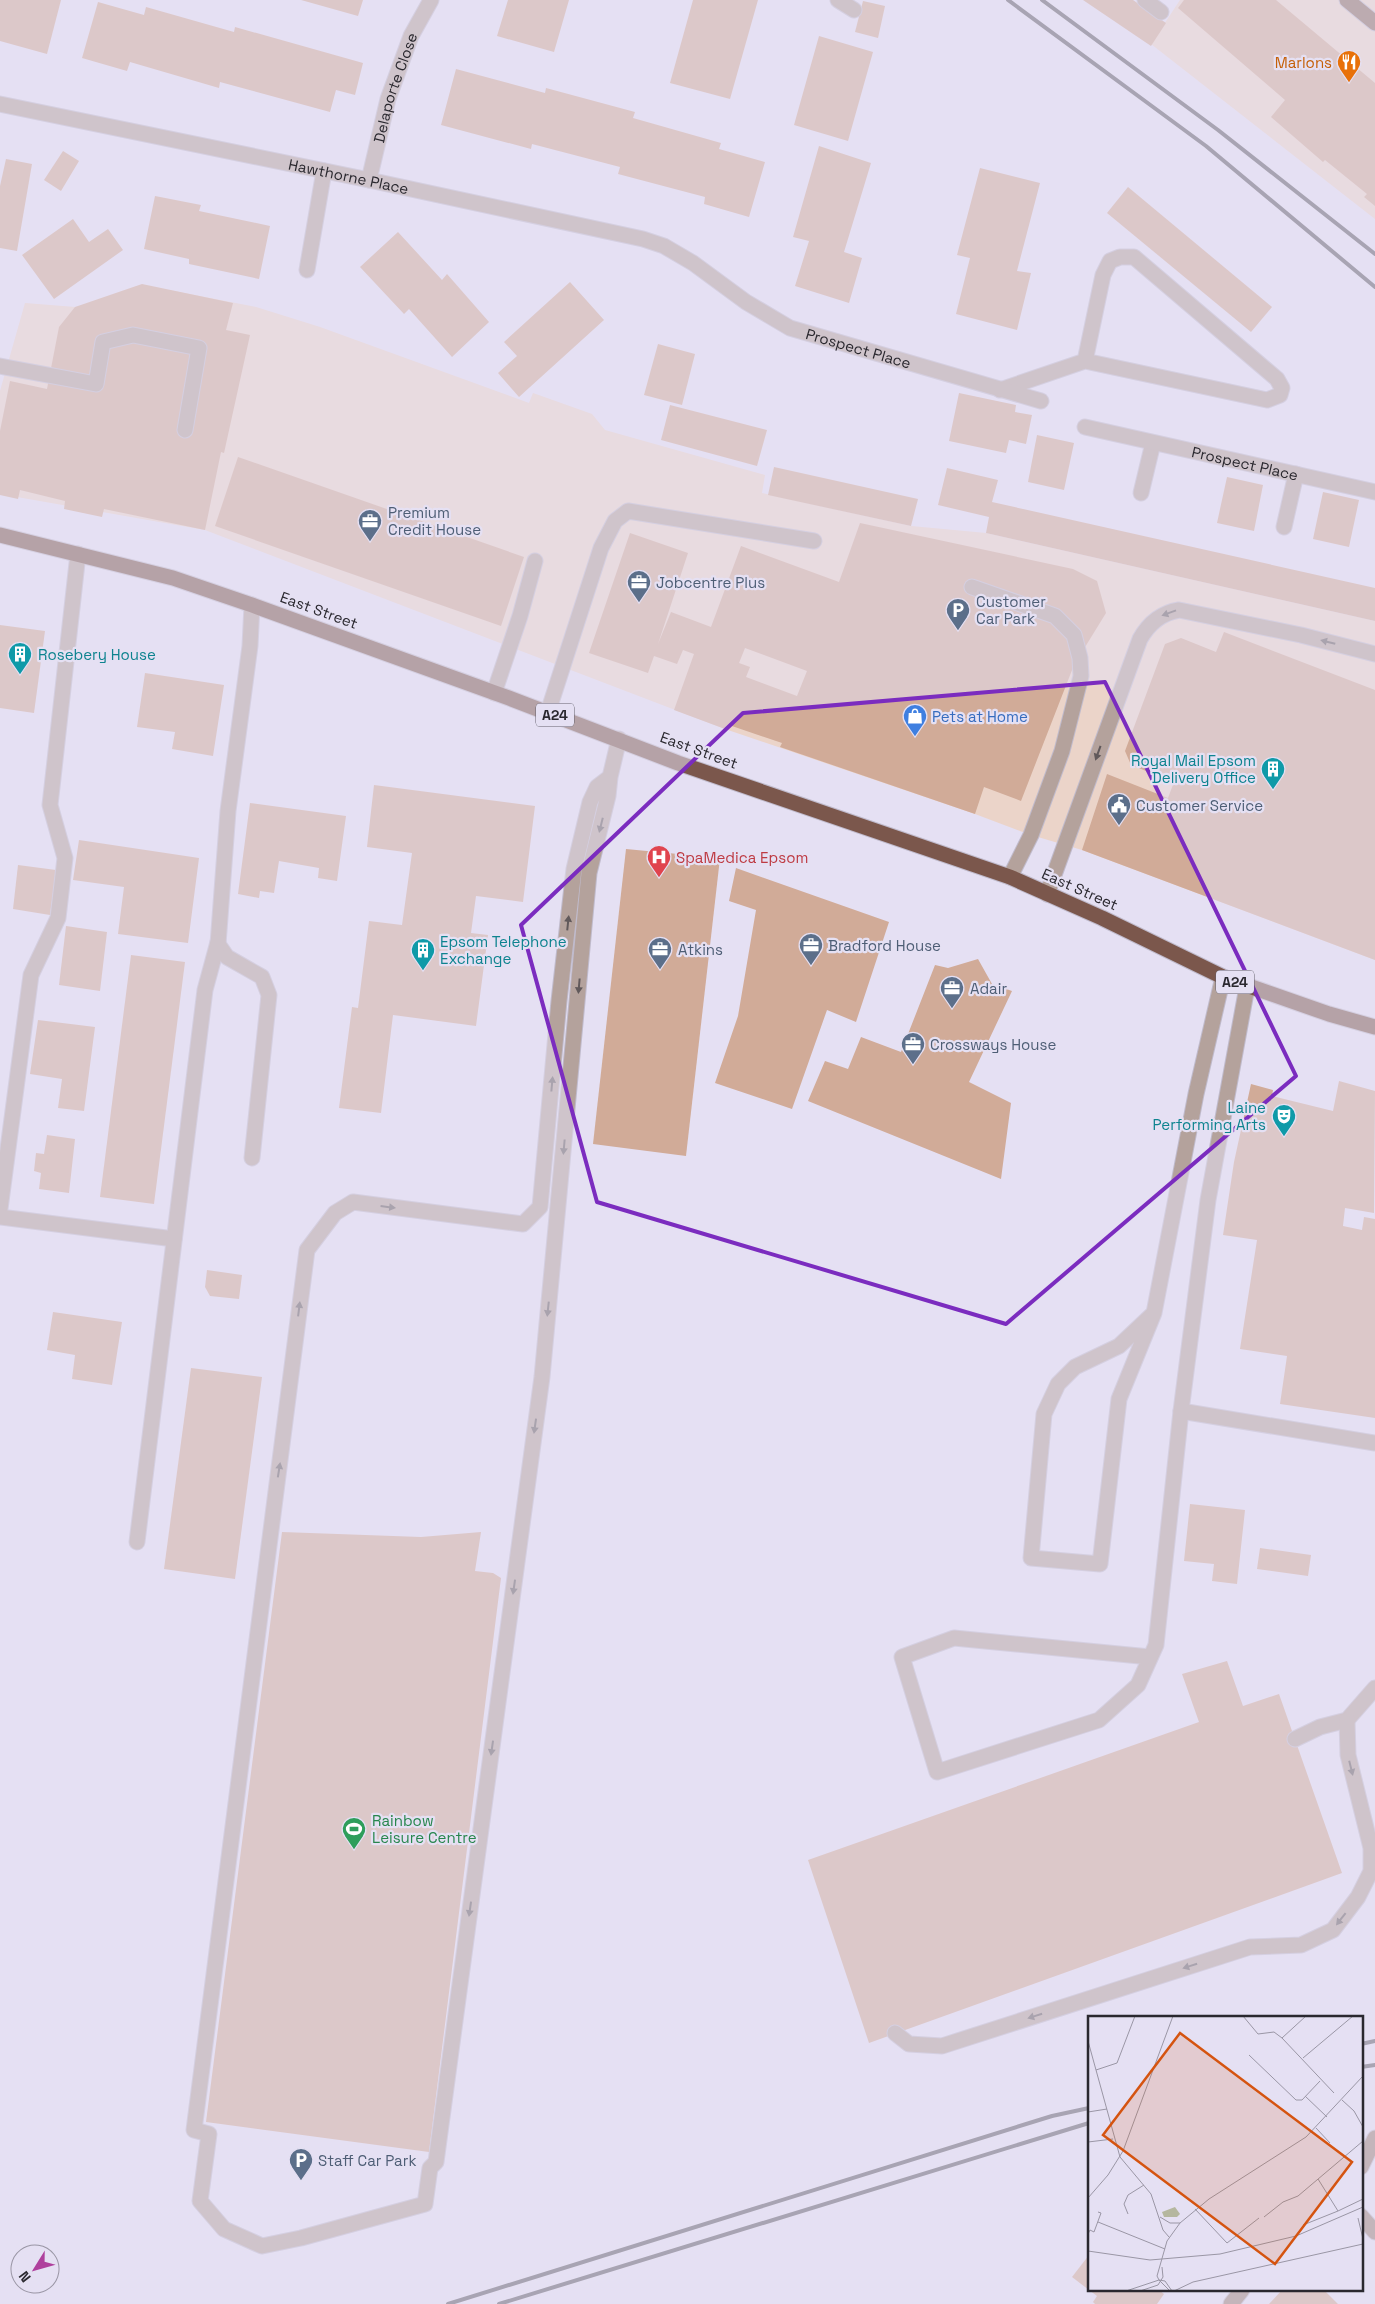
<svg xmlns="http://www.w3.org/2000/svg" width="1375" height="2304" font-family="'Space Grotesk',sans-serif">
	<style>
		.commercial { fill: #ebd4c9 }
		.building { fill: #d1ab98; fill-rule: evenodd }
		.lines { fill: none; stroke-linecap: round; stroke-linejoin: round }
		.lane-casing { stroke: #c0bbcc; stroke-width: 17 }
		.street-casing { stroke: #c0bbcc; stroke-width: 17 }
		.secondary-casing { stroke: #c0bbcc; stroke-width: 17 }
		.primary-casing { stroke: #c0bbcc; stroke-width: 17 }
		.highway-casing { stroke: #c0bbcc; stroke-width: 17 }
		.lane { stroke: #b4a29c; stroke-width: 15 }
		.street { stroke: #b4a29c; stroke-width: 15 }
		.secondary { stroke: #9c8279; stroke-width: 15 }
		.primary { stroke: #8b6b61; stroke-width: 15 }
		.highway { stroke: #7b574c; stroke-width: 15 }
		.rail { stroke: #5e5b66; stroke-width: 4 }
		.oneway { fill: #61595b }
		.marked { fill: none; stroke: #7b2cbf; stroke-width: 4; stroke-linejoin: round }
		.labels { text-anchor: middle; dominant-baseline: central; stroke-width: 4.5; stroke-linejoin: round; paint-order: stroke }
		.shield { fill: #e5e0f3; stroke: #625f6a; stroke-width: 1 }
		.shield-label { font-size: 14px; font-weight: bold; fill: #2a282f }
		.food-label { font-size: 15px; fill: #c56008; stroke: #e5e0f3; text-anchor: end }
		.street-label { font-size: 15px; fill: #2a282f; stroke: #e5e0f3 }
		.service-label { font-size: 15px; fill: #4e5e75; stroke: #e5e0f3; text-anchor: start }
		.culture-label { font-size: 15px; fill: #0d838f; stroke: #e5e0f3; text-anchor: start }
		.shop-label { font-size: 15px; fill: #366cbe; stroke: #e5e0f3; text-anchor: start }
		.health-label { font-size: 15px; fill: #be3a42; stroke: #e5e0f3; text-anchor: start }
		.leisure-label { font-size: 15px; fill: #27864d; stroke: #e5e0f3; text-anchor: start }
		.inset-road { fill: none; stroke: #9a96a5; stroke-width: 1 }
		.view { fill: #d55410; fill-opacity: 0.15; stroke: #d55410; stroke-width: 2.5 }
		.inset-edge { fill: none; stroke: #2a282f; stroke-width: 2.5 }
	</style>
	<rect width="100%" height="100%" fill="#e5e0f3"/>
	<!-- commercial -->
	<g class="commercial">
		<polygon points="1180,0 1375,0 1375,219 1151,44"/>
		<polygon points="169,290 256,307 320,327 529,403 533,393 592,414 605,430 765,475 762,493 911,526 986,533 1375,621 1375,960 1082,850 1031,835 975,814 725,729 205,530 0,494 0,391 25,303 75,307"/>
	</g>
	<!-- building -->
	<g class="building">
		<polygon points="0,0 61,0 47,54 0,41"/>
		<polygon points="301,0 363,0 358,16"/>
		<polygon points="508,0 569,0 554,52 497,36"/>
		<polygon points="693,0 758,0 730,99 670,83"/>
		<polygon points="1083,0 1133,0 1166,23 1151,46"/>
		<polygon points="1184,0 1276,0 1375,83 1375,206 1364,197 1367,194 1325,160 1323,162 1271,117 1285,100 1178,8"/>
		<polygon points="863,1 885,6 878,38 855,32"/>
		<polygon points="98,2 144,15 146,7 234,32 235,27 363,63 355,95 336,90 330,112 220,82 219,88 130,62 127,71 82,58"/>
		<polygon points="819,36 873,52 848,141 794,125"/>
		<polygon points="456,69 545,93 546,88 635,112 633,118 721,143 719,149 765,162 749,217 704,204 705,197 618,174 620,167 532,144 531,149 441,125"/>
		<polygon points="819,146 871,163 844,252 862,258 849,303 795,286 809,241 793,237"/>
		<polygon points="63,151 79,161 61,191 44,180"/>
		<polygon points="6,159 32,164 17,251 0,248 0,186"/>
		<polygon points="980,168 1040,183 1017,271 1031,273 1017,330 956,314 970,258 957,255"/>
		<polygon points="1128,187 1272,307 1251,332 1107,213"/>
		<polygon points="155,196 201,205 199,211 270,226 259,279 189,264 189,259 144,249"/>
		<polygon points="73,219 89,242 108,229 123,250 54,299 22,255"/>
		<polygon points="398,232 442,280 447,274 489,322 452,357 409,309 404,314 360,267"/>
		<polygon points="570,282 604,320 519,397 498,373 517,356 504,342"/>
		<polygon points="142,284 233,303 226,330 250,335 224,453 221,452 205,530 104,509 102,517 64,509 65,501 20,490 18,499 0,495 0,431 10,381 47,389 59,327 75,307"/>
		<polygon points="658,344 695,354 682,405 644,395"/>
		<polygon points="959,393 1016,405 1015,412 1032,415 1026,444 1009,440 1006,453 949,441"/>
		<polygon points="670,405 767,430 757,466 661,440"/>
		<polygon points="1037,435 1074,443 1064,490 1028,482"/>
		<polygon points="238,457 524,557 501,626 215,526"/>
		<polygon points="774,467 918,499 911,526 768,495"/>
		<polygon points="947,468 998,480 992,502 1375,588 1375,621 986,533 989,517 938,505"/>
		<polygon points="1227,477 1263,485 1254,531 1217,523"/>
		<polygon points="1323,492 1359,500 1349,547 1313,539"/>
		<path d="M 860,523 L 1073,569 L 1097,581 L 1106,613 L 1074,665 L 1021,801 L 984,787 L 975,814 L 780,747 L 782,743 L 729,725 L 725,729 L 674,710 L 694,654 L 683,650 L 677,664 L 654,656 L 648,673 L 589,653 L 630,533 L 688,553 L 658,644 L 671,612 L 711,627 L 741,546 L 839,582 ZM 745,648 L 807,671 L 797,696 L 746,677 L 750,667 L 739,663 Z"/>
		<polygon points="0,625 45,631 34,713 0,708"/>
		<polygon points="1224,632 1375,690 1375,960 1082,850 1107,774 1168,798 1174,782 1131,765 1125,751 1165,644 1181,638 1216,652"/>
		<polygon points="145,673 224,685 213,756 172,749 175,732 137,727"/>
		<polygon points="374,785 535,806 523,902 476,896 471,933 488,935 476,1026 393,1015 381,1113 339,1108 352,1007 358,1008 369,921 402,925 412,853 367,847"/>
		<polygon points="250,803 346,816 337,881 318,878 319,868 279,861 274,893 260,891 259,898 238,894"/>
		<polygon points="79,840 199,858 188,943 118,934 124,887 73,880"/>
		<polygon points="626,849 720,858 686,1156 593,1144"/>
		<polygon points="18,865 56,870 50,915 13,909"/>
		<polygon points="736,868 889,922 856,1022 827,1010 792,1109 715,1083 738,1016 756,910 729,901"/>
		<polygon points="66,926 107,932 100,991 59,985"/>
		<polygon points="131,955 185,962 154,1204 100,1197"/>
		<polygon points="978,959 992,984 1012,991 969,1082 1011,1103 1001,1179 808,1101 825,1061 848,1069 861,1037 901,1052 935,965 948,968"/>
		<polygon points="38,1020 95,1027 84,1111 58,1108 62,1079 30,1074"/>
		<polygon points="1339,1081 1375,1091 1374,1213 1345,1208 1343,1226 1362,1230 1364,1217 1375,1219 1375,1418 1280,1404 1287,1356 1240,1349 1257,1240 1223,1235 1234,1162 1251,1084 1273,1090 1272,1096 1333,1111"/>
		<polygon points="47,1135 75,1139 69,1193 39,1189 41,1173 34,1171 36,1153 44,1154"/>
		<polygon points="207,1270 242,1275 239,1299 210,1296 205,1287"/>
		<polygon points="53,1312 122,1322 112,1385 72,1379 75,1355 47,1350"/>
		<polygon points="191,1368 262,1377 235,1579 164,1569"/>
		<polygon points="1190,1504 1245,1510 1237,1584 1212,1581 1214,1564 1184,1561"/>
		<polygon points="282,1532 421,1537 481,1532 475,1571 493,1573 501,1578 429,2152 206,2122"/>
		<polygon points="1260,1548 1311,1555 1308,1576 1257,1569"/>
		<polygon points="1227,1661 1243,1706 1279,1694 1342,1873 869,2043 808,1860 1199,1722 1182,1674"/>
		<polygon points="1089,2255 1089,2290 1072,2277"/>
		<polygon points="1089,2290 1159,2290 1164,2294 1157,2304 1095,2304 1093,2302 1097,2296"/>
		<polygon points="1282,2290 1289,2292 1290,2290 1324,2290 1338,2304 1269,2304"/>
	</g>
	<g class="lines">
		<!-- lane casing -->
		<g class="lane-casing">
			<g id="lane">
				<polyline points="1145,0 1161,12"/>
				<polyline points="307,270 324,171"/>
				<polyline points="0,366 96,384 103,342 133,335 199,348 185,430"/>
				<polyline points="1000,390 1085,361 1267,400 1280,395 1282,388 1277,379 1134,257 1120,257 1110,261 1103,275 1085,361"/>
				<polyline points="1141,493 1153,443"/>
				<polyline points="1284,527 1296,474"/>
				<polyline points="972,587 1055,616 1074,635 1080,658 1081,676 1062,751 1031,835 1010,877"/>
				<polyline points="252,605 250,646 228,811 218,944 227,957 262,977 269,995 252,1158"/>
				<polyline points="494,693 520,616 535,561"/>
				<polyline points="548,712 601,548 615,521 628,511 814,541"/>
				<polyline points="610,777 597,787 590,802 574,869 559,1001 540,1207 523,1224 353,1202 335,1213 307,1250 194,2130 209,2134 200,2201 224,2229 262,2246 301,2238 425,2204 430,2168 436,2162 542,1377 589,873 608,796 610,777 619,739"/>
				<path d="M 1047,894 L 1140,639 C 1149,623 1161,613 1179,610 L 1301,635 L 1375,654"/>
				<polyline points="1247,987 1208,1200 1181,1411 1375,1443"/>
				<polyline points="0,1209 31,975 58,918 65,858 50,805 78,554"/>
				<polyline points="0,1217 174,1239"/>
				<polyline points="1154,1313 1119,1399 1100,1564 1031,1558 1044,1414 1058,1384 1075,1367 1119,1346 1154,1313 1196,1094 1223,977"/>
				<polyline points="137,1542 205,990 218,942"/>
				<polyline points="1150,1657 954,1638 902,1657 937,1772 1099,1720 1138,1685 1156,1645 1181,1411"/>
				<polyline points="1295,1739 1320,1727 1347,1720 1375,1688"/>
				<polyline points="895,2033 909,2044 942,2046 1250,1947 1301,1945 1333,1930 1358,1897 1371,1871 1371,1848 1348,1755 1347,1720"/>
			</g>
		</g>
		<!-- street casing -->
		<g class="street-casing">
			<g id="street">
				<polyline points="838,0 854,10"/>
				<path id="s1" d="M 0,104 L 369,180 L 643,239 L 664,246 L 693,263 L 746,302 L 790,328 L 1041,401"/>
				<path id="s2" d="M 369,180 L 388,99 L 411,36 L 431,0"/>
				<path id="s3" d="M 1085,427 L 1375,492"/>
			</g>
		</g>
		<!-- secondary casing -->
		<g class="secondary-casing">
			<g id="secondary">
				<polyline points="1361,2167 1375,2138"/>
				<polyline points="1361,2216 1375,2232"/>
				<polyline points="1231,2304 1242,2290"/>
			</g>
		</g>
		<!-- primary casing -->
		<g class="primary-casing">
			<polyline id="primary" points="1347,0 1375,23"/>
		</g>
		<!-- highway casing -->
		<g class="highway-casing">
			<polyline id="highway" points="0,535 173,578 252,605 509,698 678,763 1010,877 1102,918 1223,977 1329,1014 1375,1027"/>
		</g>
		<!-- lane -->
		<use href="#lane" class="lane"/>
		<!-- street -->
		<use href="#street" class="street"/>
		<!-- secondary -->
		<use href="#secondary" class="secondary"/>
		<!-- primary -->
		<use href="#primary" class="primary"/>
		<!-- highway -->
		<use href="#highway" class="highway"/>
		<!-- rail -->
		<g class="rail">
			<polyline points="1008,0 1206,146 1375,287"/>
			<polyline points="1042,0 1218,130 1375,254"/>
			<polyline points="1361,2044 1375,2041"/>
			<polyline points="1361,2067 1375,2065"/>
			<polyline points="448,2304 1052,2116 1089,2108"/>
			<polyline points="499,2304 1089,2123"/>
		</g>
	</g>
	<!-- one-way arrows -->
	<defs><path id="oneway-solid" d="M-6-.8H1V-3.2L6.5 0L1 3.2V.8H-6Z" transform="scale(1.25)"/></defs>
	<g class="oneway">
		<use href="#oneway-solid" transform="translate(1169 613) rotate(160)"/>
		<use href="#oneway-solid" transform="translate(1328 642) rotate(-166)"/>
		<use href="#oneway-solid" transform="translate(1098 753) rotate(110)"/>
		<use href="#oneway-solid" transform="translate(601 825) rotate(104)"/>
		<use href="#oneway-solid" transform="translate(568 923) rotate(-84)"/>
		<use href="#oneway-solid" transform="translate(579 986) rotate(95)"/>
		<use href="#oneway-solid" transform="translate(552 1084) rotate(-85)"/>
		<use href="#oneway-solid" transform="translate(564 1147) rotate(95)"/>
		<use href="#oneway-solid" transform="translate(388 1207) rotate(7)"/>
		<use href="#oneway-solid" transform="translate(299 1309) rotate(-83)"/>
		<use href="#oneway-solid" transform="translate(548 1309) rotate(96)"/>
		<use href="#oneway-solid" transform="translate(535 1426) rotate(98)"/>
		<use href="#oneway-solid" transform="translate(279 1470) rotate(-81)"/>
		<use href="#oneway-solid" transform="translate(514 1587) rotate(98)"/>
		<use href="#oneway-solid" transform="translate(492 1748) rotate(98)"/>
		<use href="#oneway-solid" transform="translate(1351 1768) rotate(76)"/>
		<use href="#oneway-solid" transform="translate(470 1909) rotate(98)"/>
		<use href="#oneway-solid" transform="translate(1341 1919) rotate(128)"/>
		<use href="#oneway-solid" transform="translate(1190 1966) rotate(162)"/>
		<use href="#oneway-solid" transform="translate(1035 2016) rotate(162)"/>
	</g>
	<!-- marked area -->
	<path d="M0 0H1375V2304H0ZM 1105,682 L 1296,1076 L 1006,1324 L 597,1202 L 521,925 L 743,713 Z" fill="#e5e0f3" fill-opacity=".55" fill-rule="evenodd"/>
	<path class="marked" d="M 1105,682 L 1296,1076 L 1006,1324 L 597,1202 L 521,925 L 743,713 Z"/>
	<!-- icons -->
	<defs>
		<g id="restaurant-pin" transform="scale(1.25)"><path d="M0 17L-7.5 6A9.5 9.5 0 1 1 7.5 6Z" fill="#e8710a" stroke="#e5e0f3"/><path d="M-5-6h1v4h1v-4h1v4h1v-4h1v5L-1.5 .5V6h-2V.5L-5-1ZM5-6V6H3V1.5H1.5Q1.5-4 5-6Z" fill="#fff"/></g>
		<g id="office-pin" transform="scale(1.25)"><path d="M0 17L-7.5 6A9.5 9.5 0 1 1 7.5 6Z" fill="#5c6f8a" stroke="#e5e0f3"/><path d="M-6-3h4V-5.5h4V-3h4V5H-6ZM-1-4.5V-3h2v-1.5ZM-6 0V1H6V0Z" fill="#fff"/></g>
		<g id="parking-pin" transform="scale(1.25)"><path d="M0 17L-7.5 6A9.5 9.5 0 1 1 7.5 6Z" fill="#5c6f8a" stroke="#e5e0f3"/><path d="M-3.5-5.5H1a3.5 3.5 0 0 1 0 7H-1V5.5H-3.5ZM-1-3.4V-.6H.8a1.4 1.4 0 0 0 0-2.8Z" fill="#fff"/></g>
		<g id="building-pin" transform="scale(1.25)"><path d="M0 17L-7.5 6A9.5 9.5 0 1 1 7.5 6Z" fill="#0f9aa8" stroke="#e5e0f3"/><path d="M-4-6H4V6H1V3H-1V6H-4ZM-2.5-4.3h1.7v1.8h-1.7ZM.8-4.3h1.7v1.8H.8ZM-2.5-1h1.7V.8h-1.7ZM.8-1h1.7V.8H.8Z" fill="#fff"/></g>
		<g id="shop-pin" transform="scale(1.25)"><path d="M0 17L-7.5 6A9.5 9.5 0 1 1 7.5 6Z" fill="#3f7fe0" stroke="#e5e0f3"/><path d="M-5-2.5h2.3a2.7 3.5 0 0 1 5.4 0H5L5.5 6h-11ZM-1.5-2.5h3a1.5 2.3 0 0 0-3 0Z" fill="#fff"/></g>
		<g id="civic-pin" transform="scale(1.25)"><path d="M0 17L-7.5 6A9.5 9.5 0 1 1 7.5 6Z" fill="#5c6f8a" stroke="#e5e0f3"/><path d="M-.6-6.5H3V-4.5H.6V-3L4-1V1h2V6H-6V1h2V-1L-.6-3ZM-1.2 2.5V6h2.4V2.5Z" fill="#fff"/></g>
		<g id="hospital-pin" transform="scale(1.25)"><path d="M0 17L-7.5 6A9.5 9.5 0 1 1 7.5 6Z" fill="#e0444e" stroke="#e5e0f3"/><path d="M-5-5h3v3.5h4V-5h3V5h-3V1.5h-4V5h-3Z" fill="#fff"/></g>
		<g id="theatre-pin" transform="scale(1.25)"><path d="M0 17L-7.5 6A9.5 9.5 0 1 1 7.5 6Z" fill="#0f9aa8" stroke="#e5e0f3"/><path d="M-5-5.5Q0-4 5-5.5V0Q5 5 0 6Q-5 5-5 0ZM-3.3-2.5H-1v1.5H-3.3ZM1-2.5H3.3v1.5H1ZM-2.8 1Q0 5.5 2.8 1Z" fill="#fff"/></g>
		<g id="stadium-pin" transform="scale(1.25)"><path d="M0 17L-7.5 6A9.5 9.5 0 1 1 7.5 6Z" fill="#2e9e5b" stroke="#e5e0f3"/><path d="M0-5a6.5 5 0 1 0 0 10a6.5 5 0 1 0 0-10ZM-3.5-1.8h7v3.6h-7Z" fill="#fff"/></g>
	</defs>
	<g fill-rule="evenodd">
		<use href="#restaurant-pin" x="1349" y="62"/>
		<use href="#office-pin" x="370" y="521"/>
		<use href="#office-pin" x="639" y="582"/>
		<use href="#parking-pin" x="958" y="610"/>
		<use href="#building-pin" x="20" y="654"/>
		<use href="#shop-pin" x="915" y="716"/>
		<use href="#building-pin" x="1273" y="769"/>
		<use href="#civic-pin" x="1119" y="805"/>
		<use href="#hospital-pin" x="659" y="857"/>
		<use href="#office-pin" x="811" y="945"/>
		<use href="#office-pin" x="660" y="949"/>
		<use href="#building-pin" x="423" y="950"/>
		<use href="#office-pin" x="952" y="988"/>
		<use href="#office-pin" x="913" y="1044"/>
		<use href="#theatre-pin" x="1284" y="1116"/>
		<use href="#stadium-pin" x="354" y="1829"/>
		<use href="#parking-pin" x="301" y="2160"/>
	</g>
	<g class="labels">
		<!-- shield labels -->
		<g class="shield">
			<rect x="536" y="703.5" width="38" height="23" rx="4"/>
			<rect x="1216" y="970.5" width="38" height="23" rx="4"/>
		</g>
		<g class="shield-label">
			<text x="555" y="715">A24</text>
			<text x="1235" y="982">A24</text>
		</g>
		<!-- food labels -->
		<g class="food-label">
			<text x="1332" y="62">Marlons</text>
		</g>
		<!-- street labels -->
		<g class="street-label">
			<text stroke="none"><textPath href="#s2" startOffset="96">Delaporte Close</textPath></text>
			<text stroke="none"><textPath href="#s1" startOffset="356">Hawthorne Place</textPath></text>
			<text stroke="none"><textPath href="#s1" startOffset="901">Prospect Place</textPath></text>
			<text stroke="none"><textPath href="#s3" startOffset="164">Prospect Place</textPath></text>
			<text transform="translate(319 610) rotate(20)">East Street</text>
			<text transform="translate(699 750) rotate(20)">East Street</text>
			<text transform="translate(1080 889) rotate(24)">East Street</text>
		</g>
		<!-- service labels -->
		<g class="service-label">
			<text x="388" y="512">Premium<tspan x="388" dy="17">Credit House</tspan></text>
			<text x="656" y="582">Jobcentre Plus</text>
			<text x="976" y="601">Customer<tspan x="976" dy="17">Car Park</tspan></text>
			<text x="1136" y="805">Customer Service</text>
			<text x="828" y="945">Bradford House</text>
			<text x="678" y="949">Atkins</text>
			<text x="970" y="988">Adair</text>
			<text x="930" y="1044">Crossways House</text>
			<text x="318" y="2160">Staff Car Park</text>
		</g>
		<!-- culture labels -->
		<g class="culture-label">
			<text x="38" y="654">Rosebery House</text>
			<text x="1256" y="760" text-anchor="end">Royal Mail Epsom<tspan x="1256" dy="17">Delivery Office</tspan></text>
			<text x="440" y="941">Epsom Telephone<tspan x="440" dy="17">Exchange</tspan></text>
			<text x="1266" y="1107" text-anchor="end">Laine<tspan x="1266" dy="17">Performing Arts</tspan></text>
		</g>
		<!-- shop labels -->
		<g class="shop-label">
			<text x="932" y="716">Pets at Home</text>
		</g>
		<!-- health labels -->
		<g class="health-label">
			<text x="676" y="857">SpaMedica Epsom</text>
		</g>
		<!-- leisure labels -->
		<g class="leisure-label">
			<text x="372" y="1820">Rainbow<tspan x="372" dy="17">Leisure Centre</tspan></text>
		</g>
	</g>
	<!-- overview -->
	<g transform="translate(1088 2016)">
		<rect width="275" height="275" fill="#e5e0f3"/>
		<path d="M 87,191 L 92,198 L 89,201 L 76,201 L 74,196 Z" fill="#b5b79f"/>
		<path class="inset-road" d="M 155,0 L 170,18 L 186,16 L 194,22 L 246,77M 194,22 L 218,0M 0,25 L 32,141 L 63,178 L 75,214 L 81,221M 161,39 L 208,84 L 214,84 L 232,65M 215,42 L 265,0M 8,54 L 29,47 L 47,0M 217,80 L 239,101M 254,84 L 266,95 L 275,111M 0,96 L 19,93M 228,112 L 242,127M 0,126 L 25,123M 0,182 L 20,159 L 35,135 L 85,0M 107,193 L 139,227 L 171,202M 250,195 L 275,183M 40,198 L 36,188 L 40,179 L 56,169M 72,201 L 82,207 L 92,207M 176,201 L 195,186 L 210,180 L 275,125M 270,202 L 275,223M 10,206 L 77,233M 215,209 L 250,195 L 230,163M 0,218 L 2,214 L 6,216 L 13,197 L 10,196M 0,235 L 62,244 L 132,238 L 208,220 L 275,191M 71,264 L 77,265 L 84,275M 71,264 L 82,275M 71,264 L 69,260 L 79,225 L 92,207 L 121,183 L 218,121 L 275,60M 38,275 L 71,264M 52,275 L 70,269 L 75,261 L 74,251M 86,275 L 105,266 L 275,228"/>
		<path class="view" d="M 92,17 L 264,146 L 187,248 L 15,119 Z"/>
		<rect width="275" height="275" class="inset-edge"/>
	</g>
	<!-- north arrow -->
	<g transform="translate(35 2269) rotate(233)"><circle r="24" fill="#e5e0f3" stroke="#9a96a5"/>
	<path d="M0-4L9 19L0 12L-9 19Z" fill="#af409d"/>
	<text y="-8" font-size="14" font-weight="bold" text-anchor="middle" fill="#2a282f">N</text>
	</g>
</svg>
